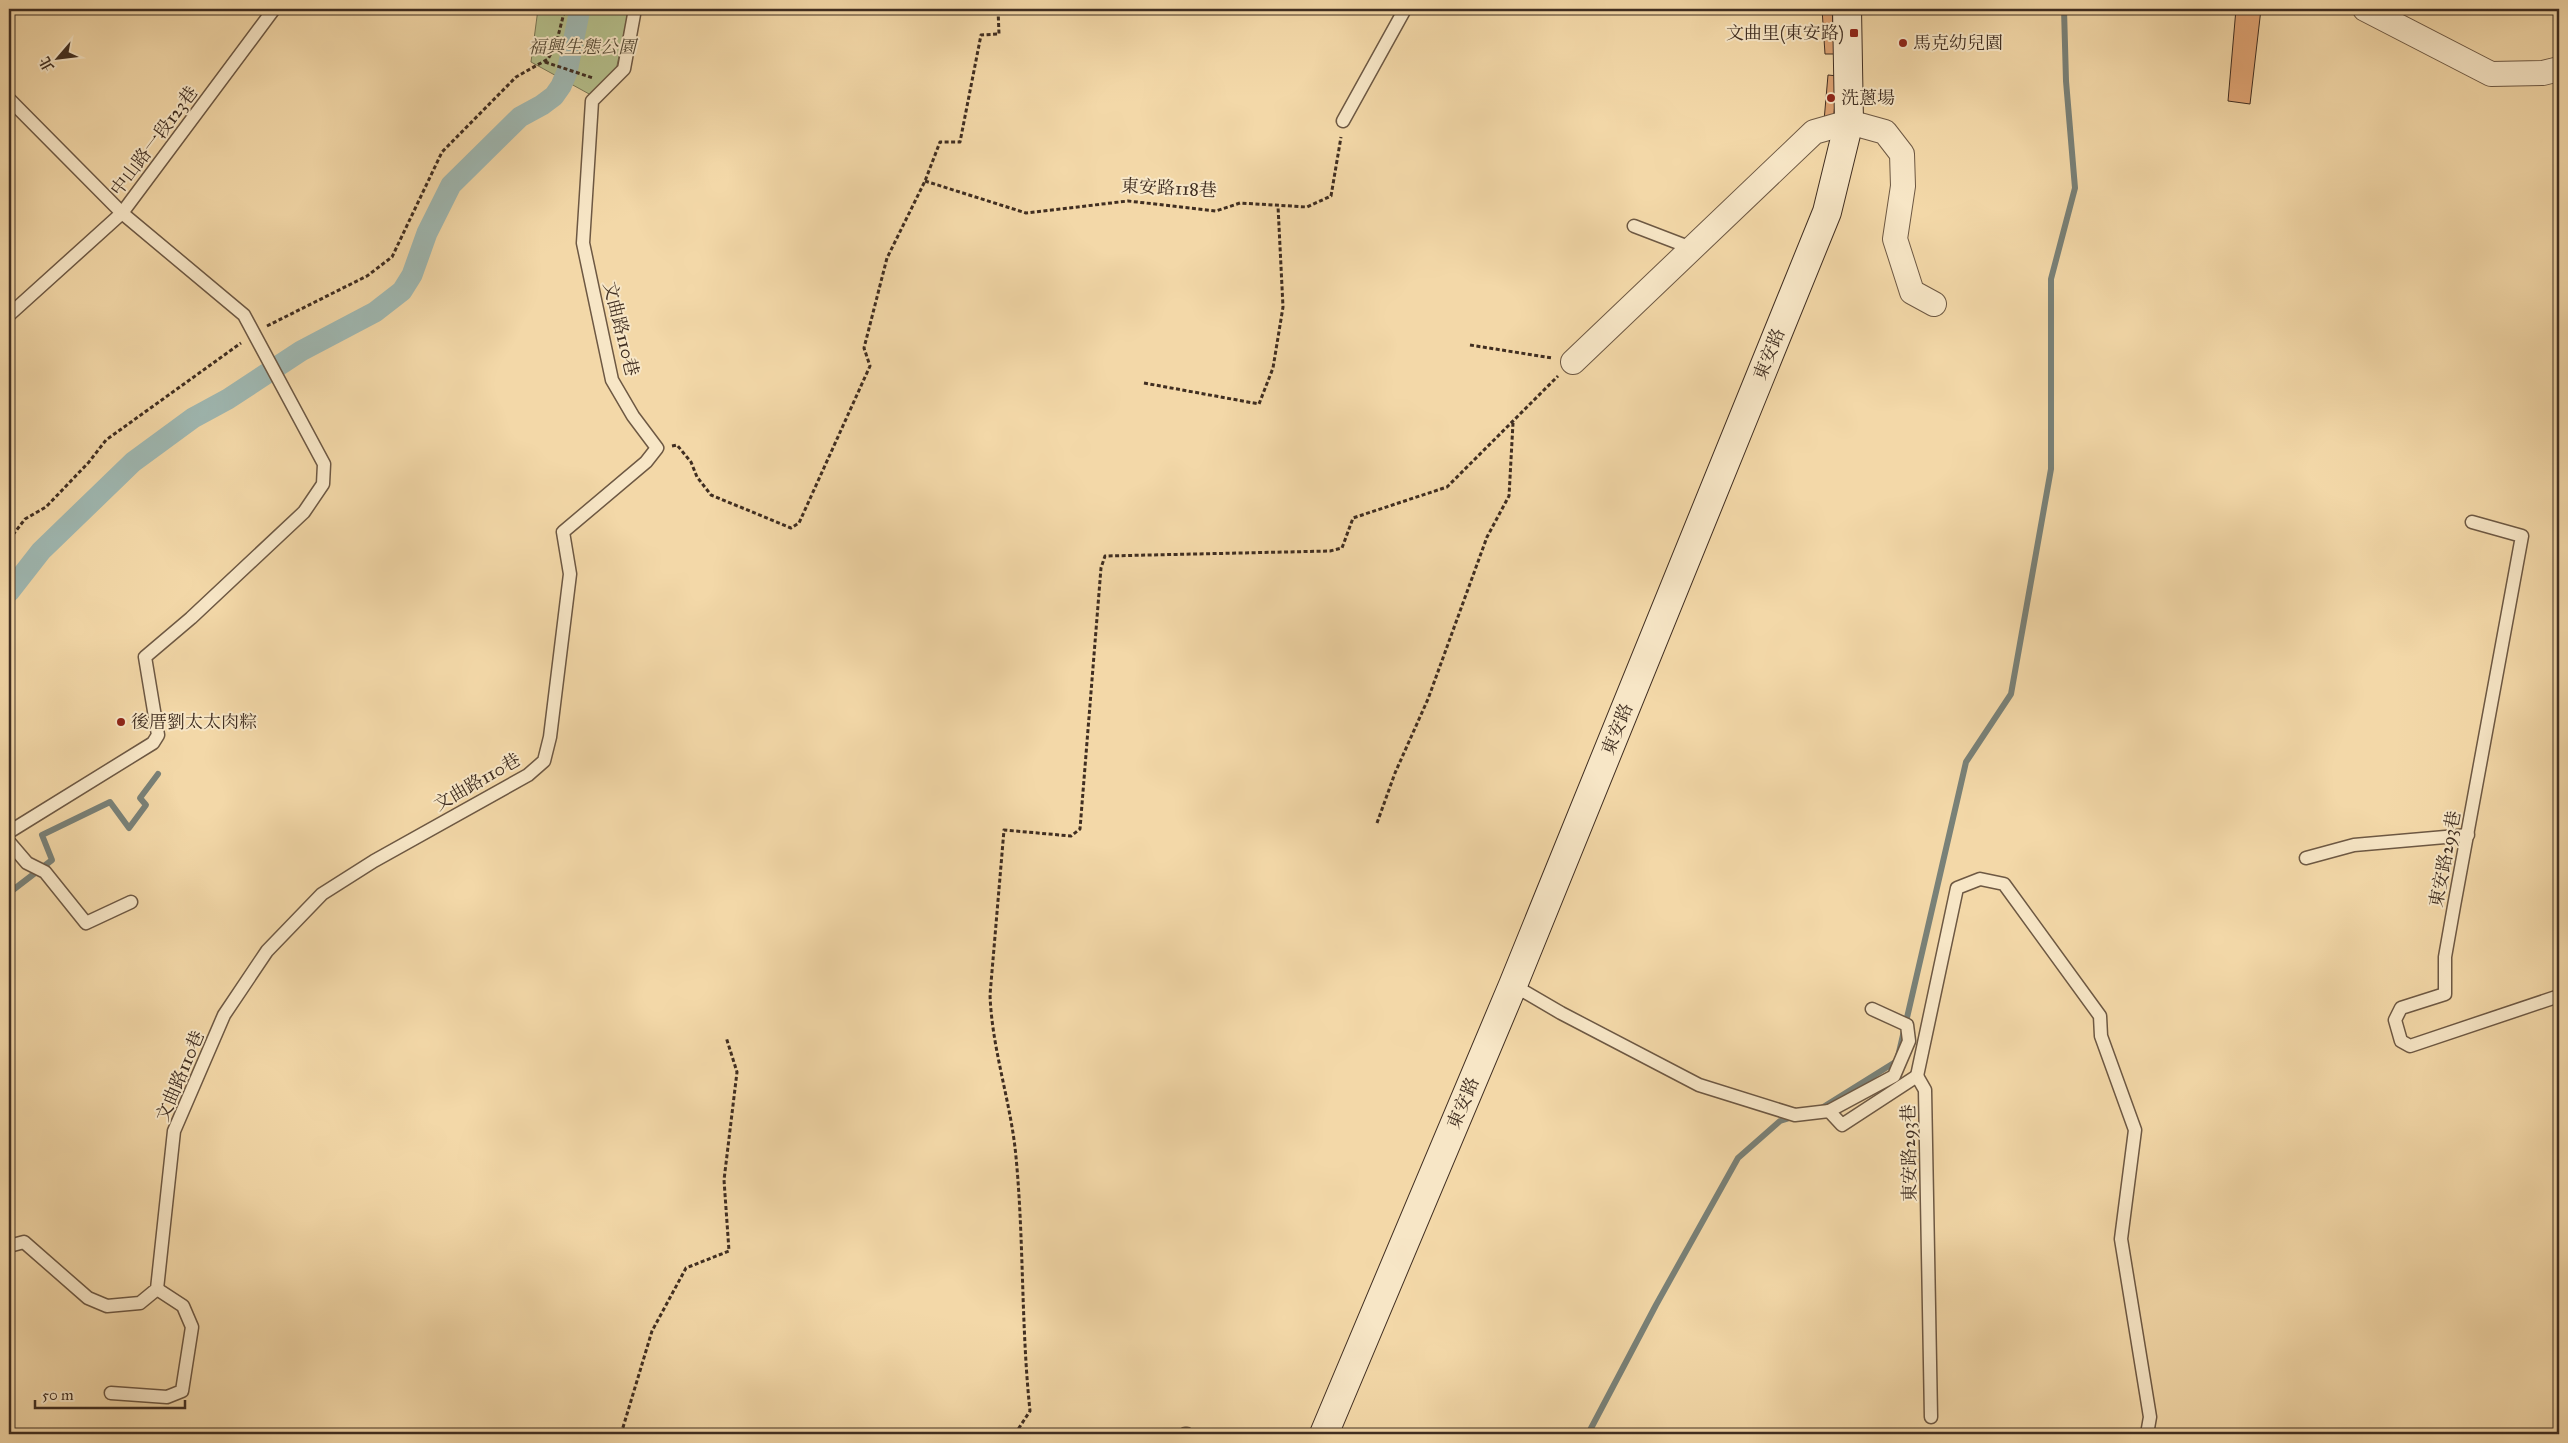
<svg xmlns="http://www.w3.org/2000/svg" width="2568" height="1443" font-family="'IM FELL Great Primer','Noto Serif TC',serif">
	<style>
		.green { fill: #b5c08c; stroke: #7a7756 }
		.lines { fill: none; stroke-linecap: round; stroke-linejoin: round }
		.stream { stroke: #798178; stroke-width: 6 }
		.canal { stroke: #9fb8b2; stroke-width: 21 }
		.building { fill: #dea373; stroke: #402e21 }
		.lane-casing { stroke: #6d5843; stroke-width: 15 }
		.street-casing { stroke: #6d5843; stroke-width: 26 }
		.secondary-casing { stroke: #402e21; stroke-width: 30 }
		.path { stroke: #402e21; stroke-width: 3; stroke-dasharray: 4 2.5; stroke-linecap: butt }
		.lane { stroke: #f7e6c6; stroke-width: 12 }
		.street { stroke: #f7e6c6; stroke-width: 24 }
		.secondary { stroke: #f7e6c6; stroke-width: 28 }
		.poi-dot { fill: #8f2418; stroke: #f7e6c6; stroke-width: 2 }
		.labels { text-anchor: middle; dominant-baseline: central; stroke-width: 4; stroke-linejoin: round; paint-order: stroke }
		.poi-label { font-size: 18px; fill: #402e21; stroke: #f7e6c6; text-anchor: start }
		.park-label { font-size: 18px; font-style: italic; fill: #574b36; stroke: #f7e6c6 }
		.street-label { font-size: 18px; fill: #402e21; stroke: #f7e6c6 }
	</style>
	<rect width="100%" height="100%" fill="#f3d8a8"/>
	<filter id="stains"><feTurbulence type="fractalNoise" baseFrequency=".004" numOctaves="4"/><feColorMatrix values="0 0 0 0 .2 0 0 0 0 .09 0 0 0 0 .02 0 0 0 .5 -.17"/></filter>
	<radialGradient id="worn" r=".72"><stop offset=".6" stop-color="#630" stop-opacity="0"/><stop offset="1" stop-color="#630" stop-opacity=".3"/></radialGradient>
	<!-- green -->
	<polygon class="green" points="538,9 629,9 615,75 591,95 531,62"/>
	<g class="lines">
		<!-- stream -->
		<g class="stream">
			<polyline points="9,893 52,860 42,835 110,802 129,828 146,805 140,798 158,774"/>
			<polyline points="1820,1109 1897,1061 1966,762 2011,694 2051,469 2051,279 2075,188 2066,81 2064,9"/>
			<polyline points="1588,1434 1656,1305 1738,1158 1780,1121 1793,1117"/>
		</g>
		<!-- canal -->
		<polyline class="canal" points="9,592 41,551 133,462 193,418 228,399 301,351 375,312 402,291 412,275 427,233 451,185 520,117 542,105 554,96 561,86 567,72 580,9"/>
	</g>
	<!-- building -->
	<g class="building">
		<polygon points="1822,9 1832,9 1835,54 1825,54"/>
		<polygon points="2236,9 2261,9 2250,104 2228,101"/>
		<polygon points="1828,75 1838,76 1833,122 1824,121"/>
	</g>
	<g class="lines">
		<!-- lane casing -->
		<g class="lane-casing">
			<g id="lane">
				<polyline points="9,99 122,213 244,315 324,464 323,484 304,512 191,618 145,657 158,735 153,743 9,832"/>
				<polyline points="1343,121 1405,9"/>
				<polyline points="1634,226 1694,249"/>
				<polyline points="9,315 122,213 274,9"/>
				<polyline points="2472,522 2522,536 2454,906 2445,957 2445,994 2401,1008 2395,1020 2401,1041 2410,1046 2559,996"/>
				<polyline points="9,842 27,863 45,872 86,923 131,902"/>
				<polyline points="2306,858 2354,845 2468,835"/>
				<polyline points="1513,985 1561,1013 1699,1085 1795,1115 1829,1111 1842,1125 1917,1076 1925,1090 1931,1417"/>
				<polyline points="1917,1076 1957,888 1980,879 2004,884 2100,1016 2101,1036 2135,1130 2121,1239 2150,1417 2147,1434"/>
				<polyline points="1829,1111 1894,1076 1909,1041 1907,1025 1872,1009"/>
				<polyline points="9,1246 24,1242 88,1298 107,1306 140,1303 157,1289 174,1131 224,1015 267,951 322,894 374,861 528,775 544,761 550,737 570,574 563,532 646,462 657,448 633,416 612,380 583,243 592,101 624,69 635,9"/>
				<polyline points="111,1393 167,1397 182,1391 192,1327 183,1306 157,1289"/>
				<polyline points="1185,1434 1187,1434"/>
			</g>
		</g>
		<!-- street casing -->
		<g class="street-casing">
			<g id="street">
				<polyline points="2365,9 2491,74 2543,73 2559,69"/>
				<polyline points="1573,362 1814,132 1849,122 1885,132 1902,154 1903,186 1895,239 1912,292 1934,304"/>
			</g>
		</g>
		<!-- secondary casing -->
		<g class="secondary-casing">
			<polyline id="secondary" points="1324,1434 1513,985 1827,212 1849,122 1847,9"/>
		</g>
		<!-- path -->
		<g class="path">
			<polyline points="545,62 593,78"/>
			<polyline points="925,181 1026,213 1128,201 1216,211 1240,203 1307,207 1331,196 1341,137"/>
			<polyline points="267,326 367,276 392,257 442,152 516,77 548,59 556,44 565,9"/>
			<polyline points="1470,345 1552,358"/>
			<polyline points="1144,383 1259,404 1273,368 1283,307 1278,206"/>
			<polyline points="672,446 677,445 691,462 697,477 711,495 791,528 799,523 870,366 864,348 887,258 925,181 940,142 960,142 981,35 999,34 998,9"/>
			<polyline points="9,540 25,519 46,507 89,462 106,440 241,343"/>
			<polyline points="1377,823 1395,773 1428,699 1487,537 1509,496 1513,423"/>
			<polyline points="621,1434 652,1331 686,1268 729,1251 724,1180 737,1072 726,1037"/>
			<path d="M 1015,1434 L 1030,1411 C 1021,1326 1024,1241 1016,1157 C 1011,1102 992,1050 990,995 L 1004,830 L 1071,836 L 1080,829 L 1101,568 L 1105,556 L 1330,551 L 1342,548 L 1353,518 L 1447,487 L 1558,376"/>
		</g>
		<!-- lane -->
		<use href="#lane" class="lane"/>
		<!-- street -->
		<use href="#street" class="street"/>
		<!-- secondary -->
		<use href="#secondary" class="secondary"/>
	</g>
	<!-- markers -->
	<g class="poi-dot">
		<rect x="1849" y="28" width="10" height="10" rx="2.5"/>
		<circle cx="1903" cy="43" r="5"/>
		<circle cx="1831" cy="98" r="5"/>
		<circle cx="121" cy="722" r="5"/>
	</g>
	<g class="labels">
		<!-- poi labels -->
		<g class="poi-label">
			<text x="1844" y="33" text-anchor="end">文曲里(東安路)</text>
			<text x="1913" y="43">馬克幼兒園</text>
			<text x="1841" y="98">洗蔥場</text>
			<text x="131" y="722">後厝劉太太肉粽</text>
		</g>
		<!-- park labels -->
		<g class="park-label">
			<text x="582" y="47">福興生態公園</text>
		</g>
		<!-- street labels -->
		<g class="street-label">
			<text transform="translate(154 141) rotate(-53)">中山路一段123巷</text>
			<text transform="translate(1169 188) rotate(3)">東安路118巷</text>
			<text transform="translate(621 329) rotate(76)">文曲路110巷</text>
			<text transform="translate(1769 354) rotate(-68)">東安路</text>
			<text transform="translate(1617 729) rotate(-68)">東安路</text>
			<text transform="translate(477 782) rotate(-30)">文曲路110巷</text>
			<text transform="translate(2445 859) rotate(-79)">東安路293巷</text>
			<text transform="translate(180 1076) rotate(-67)">文曲路110巷</text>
			<text transform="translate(1463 1103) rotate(-67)">東安路</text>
			<text transform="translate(1909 1153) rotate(-91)">東安路293巷</text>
		</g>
	</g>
	<!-- margin -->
	<rect width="2568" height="1443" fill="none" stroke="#f3d8a8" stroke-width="30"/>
	<rect x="10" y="10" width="2548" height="1423" fill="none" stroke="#402e21" stroke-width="2.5"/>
	<rect x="15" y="15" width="2538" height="1413" fill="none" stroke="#402e21"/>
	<!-- north arrow -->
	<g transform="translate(58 58) rotate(242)" stroke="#f7e6c6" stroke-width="4" paint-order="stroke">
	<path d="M0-4L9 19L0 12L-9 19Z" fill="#402e21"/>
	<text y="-8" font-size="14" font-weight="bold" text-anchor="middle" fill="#402e21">北</text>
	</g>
	<!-- scale -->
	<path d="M35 1400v8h150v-8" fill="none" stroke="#402e21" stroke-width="2.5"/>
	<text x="42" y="1400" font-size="15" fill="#402e21" stroke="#f7e6c6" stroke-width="4" paint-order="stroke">50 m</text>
	<rect width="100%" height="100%" filter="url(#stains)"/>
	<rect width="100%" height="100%" fill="url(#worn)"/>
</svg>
